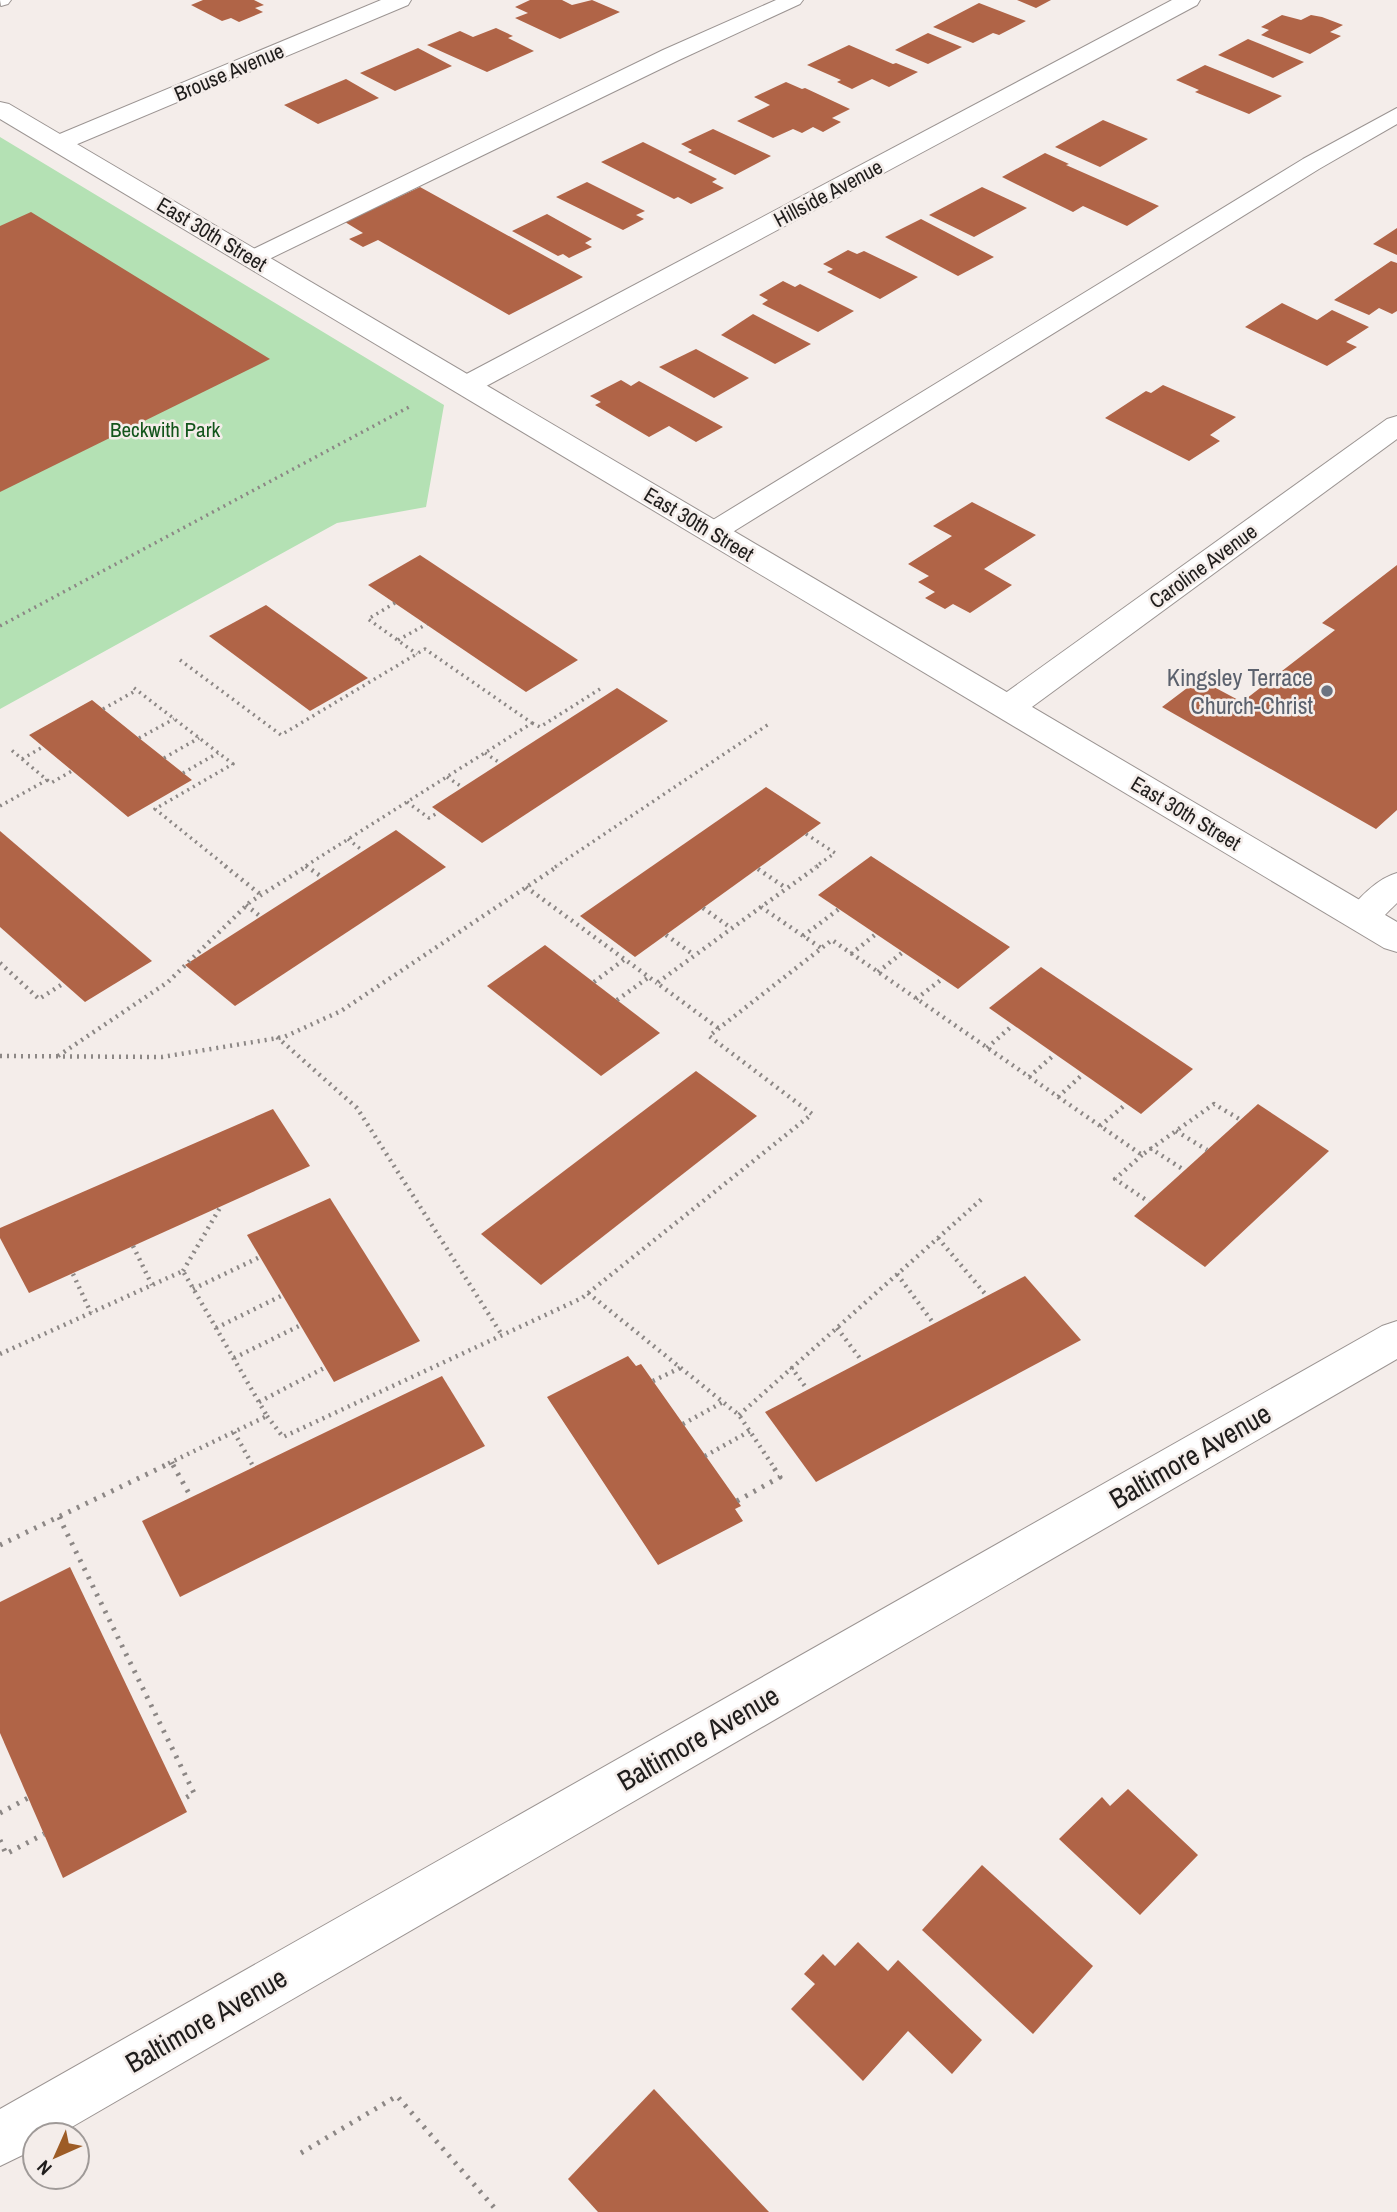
<svg xmlns="http://www.w3.org/2000/svg" width="1397" height="2212" font-family="'Archivo Narrow',sans-serif">
	<style>
		.green { fill: #b4e1b4 }
		.building { fill: #b06447 }
		.lines { fill: none; stroke-linecap: round; stroke-linejoin: round }
		.lane-casing { stroke: #9b9492; stroke-width: 2 }
		.street-casing { stroke: #9b9492; stroke-width: 2 }
		.secondary-casing { stroke: #9b9492; stroke-width: 2 }
		.path-far2 { stroke: #8c8785; stroke-width: 3.5; stroke-dasharray: 2 4.5; stroke-linecap: butt }
		.path-far1 { stroke: #8c8785; stroke-width: 4.5; stroke-dasharray: 2 5; stroke-linecap: butt }
		.path { stroke: #8c8785; stroke-width: 5; stroke-dasharray: 2.5 7; stroke-linecap: butt }
		.lane { fill: #fff; fill-rule: evenodd }
		.street { fill: #fff; fill-rule: evenodd }
		.secondary { fill: #fff; fill-rule: evenodd }
		.worship-dot { fill: #6b7280; stroke: #f4edea; stroke-width: 2.5 }
		.labels { text-anchor: middle; dominant-baseline: central; stroke-width: 5; stroke-linejoin: round; paint-order: stroke }
		.far-street-label { font-size: 21px; fill: #1f1d1c; stroke: #f4edea }
		.far-park-label { font-size: 21px; fill: #13551c; stroke: #f4edea }
		.worship-label { font-size: 24px; fill: #5b616d; stroke: #f4edea; text-anchor: end }
		.near-street-label { font-size: 28px; fill: #1f1d1c; stroke: #f4edea }
	</style>
	<rect width="100%" height="100%" fill="#f4edea"/>
	<!-- green -->
	<polygon class="green" points="0,137 444,405 426,507 337,523 0,709"/>
	<!-- building -->
	<g class="building">
		<polygon points="203,0 254,0 264,5 255,8 263,12 239,22 231,18 222,21 191,5"/>
		<polygon points="530,0 562,0 572,5 592,0 620,12 560,39 515,18 528,13 515,7"/>
		<polygon points="1017,0 1051,0 1036,8"/>
		<polygon points="979,3 1026,21 999,35 993,33 973,43 933,27"/>
		<polygon points="1282,15 1301,20 1311,15 1322,17 1343,25 1330,32 1341,36 1310,54 1261,35 1269,30 1261,27"/>
		<polygon points="496,28 513,36 508,38 534,51 487,72 427,45 460,31 473,37"/>
		<polygon points="928,33 962,47 928,64 895,50"/>
		<polygon points="1248,39 1304,62 1273,78 1218,55"/>
		<polygon points="849,45 893,64 896,63 918,72 889,87 872,79 852,89 837,82 841,80 807,65"/>
		<polygon points="418,48 452,66 395,91 360,73"/>
		<polygon points="1205,65 1282,96 1249,114 1195,92 1199,90 1176,80"/>
		<polygon points="346,79 379,98 318,124 284,105"/>
		<polygon points="786,82 802,89 805,88 850,109 832,118 841,122 823,132 813,127 802,133 793,129 773,138 737,121 770,105 754,97"/>
		<polygon points="1103,120 1148,139 1100,167 1055,147"/>
		<polygon points="713,129 771,156 735,175 688,152 692,150 681,144"/>
		<polygon points="643,142 717,179 712,182 724,188 691,204 678,197 674,199 601,162"/>
		<polygon points="1045,153 1069,164 1066,165 1159,206 1127,226 1083,206 1073,212 1002,177"/>
		<polygon points="587,182 645,211 636,215 644,219 623,230 556,197"/>
		<polygon points="420,187 583,277 509,315 378,240 363,247 349,239 363,233 345,222"/>
		<polygon points="982,187 1027,208 974,237 929,215"/>
		<polygon points="31,212 270,359 0,492 0,226"/>
		<polygon points="547,214 592,239 585,243 592,247 569,258 563,254 558,256 512,231"/>
		<polygon points="921,219 994,257 958,276 885,237"/>
		<polygon points="1397,228 1397,255 1373,244"/>
		<polygon points="848,250 857,254 864,251 918,277 880,299 827,272 833,269 823,264"/>
		<polygon points="1391,261 1397,263 1397,311 1392,314 1379,308 1369,315 1334,300"/>
		<polygon points="783,281 795,287 800,284 854,311 818,332 762,304 768,300 759,295"/>
		<polygon points="1282,303 1317,320 1332,310 1369,327 1346,342 1357,347 1327,366 1245,327"/>
		<polygon points="753,314 811,344 775,364 721,335"/>
		<polygon points="696,349 749,378 714,398 659,367"/>
		<polygon points="621,380 631,386 639,381 723,427 696,442 669,426 649,437 595,405 601,402 590,396"/>
		<polygon points="1163,385 1236,417 1210,435 1220,441 1189,461 1105,418 1146,391 1151,393"/>
		<polygon points="972,502 1036,535 984,569 1012,585 970,613 953,604 945,609 925,598 935,592 918,582 929,576 908,564 952,536 933,526"/>
		<polygon points="420,555 578,660 526,692 368,585"/>
		<polygon points="1397,565 1397,810 1376,829 1162,707 1199,679 1242,702 1335,630 1322,623"/>
		<polygon points="266,605 368,678 310,711 209,636"/>
		<polygon points="617,688 668,721 482,843 432,807"/>
		<polygon points="92,700 139,738 192,780 128,817 29,735"/>
		<polygon points="766,787 821,823 635,957 580,916"/>
		<polygon points="396,830 446,867 235,1006 185,965"/>
		<polygon points="0,831 152,961 85,1002 0,927"/>
		<polygon points="871,856 1010,947 958,989 818,895"/>
		<polygon points="545,945 617,1000 660,1033 601,1076 487,986"/>
		<polygon points="1041,967 1193,1069 1141,1114 989,1008"/>
		<polygon points="696,1071 757,1116 541,1285 481,1234"/>
		<polygon points="1258,1104 1329,1151 1205,1267 1134,1216"/>
		<polygon points="273,1109 310,1166 29,1293 0,1238 0,1228"/>
		<polygon points="330,1198 420,1341 334,1382 247,1235"/>
		<polygon points="1025,1276 1081,1340 816,1482 765,1412"/>
		<polygon points="628,1356 636,1366 641,1364 741,1506 735,1509 743,1521 658,1565 547,1397"/>
		<polygon points="442,1376 485,1446 180,1597 142,1521"/>
		<polygon points="70,1567 187,1812 63,1878 0,1733 0,1602"/>
		<polygon points="1128,1789 1198,1855 1140,1915 1059,1839 1102,1797 1110,1806"/>
		<polygon points="982,1865 1093,1966 1033,2034 922,1930"/>
		<polygon points="858,1942 888,1971 898,1960 982,2040 952,2074 908,2031 863,2081 791,2009 815,1984 804,1974 823,1954 835,1966"/>
		<polygon points="654,2089 769,2212 598,2212 568,2179"/>
	</g>
	<g class="lines">
		<!-- lane casing -->
		<g class="lane-casing">
			<g id="lane">
				<polygon points="0,0 11,0 8,4 1,6"/>
				<polygon points="776,0 803,0 800,4 679,60 261,263 253,265 245,263 241,258 245,253 663,50"/>
				<polygon points="1397,108 1397,124 1319,169 723,538 713,540 703,538 699,532 703,526 1303,159"/>
				<path d="M 1397,873 L 1397,903 C 1382,917 1372,933 1349,926 L 1345,918 C 1355,900 1378,878 1397,873 Z"/>
			</g>
		</g>
		<!-- street casing -->
		<g class="street-casing">
			<g id="street">
				<polygon points="381,0 411,0 408,5 68,148 59,150 50,148 47,143 50,138"/>
				<polygon points="1172,0 1200,0 1197,5 477,391 467,393 457,391 453,385 457,379"/>
				<polygon points="1397,416 1397,439 1021,715 1009,718 997,715 993,707 997,699 1387,419"/>
				<polygon points="1397,1321 1397,1359 58,2135 35,2135 35,2149 0,2166 0,2109 1382,1326"/>
			</g>
		</g>
		<!-- secondary casing -->
		<g class="secondary-casing">
			<polygon id="secondary" points="0,102 9,104 1397,922 1397,952 1384,948 0,119"/>
		</g>
		<!-- path-far2 -->
		<g class="path-far2">
			<polyline points="395,603 368,619 417,654"/>
			<polyline points="0,626 411,406"/>
			<polyline points="398,640 427,624"/>
			<polyline points="180,660 281,735 425,649 532,723 304,867"/>
			<polyline points="134,688 233,764 155,809 227,867"/>
			<polyline points="103,709 137,690"/>
			<polyline points="532,723 540,727 600,689"/>
			<polyline points="139,738 174,719"/>
			<polyline points="485,753 500,763"/>
			<polyline points="164,758 199,738"/>
			<polyline points="22,759 43,747"/>
			<polyline points="183,773 218,753"/>
			<polyline points="447,777 462,787"/>
			<polyline points="47,780 51,783 72,771"/>
			<polyline points="407,802 429,818 439,812"/>
			<polyline points="0,806 47,780 9,748"/>
			<polyline points="806,834 835,853 815,867"/>
			<polyline points="348,839 363,851"/>
			<polyline points="555,867 769,724"/>
		</g>
		<!-- path-far1 -->
		<g class="path-far1">
			<polyline points="225,866 261,895"/>
			<polyline points="306,866 322,877"/>
			<polyline points="818,866 761,907 821,948"/>
			<polyline points="758,869 786,888"/>
			<polyline points="526,887 657,983"/>
			<polyline points="246,905 261,917"/>
			<polyline points="703,908 731,928"/>
			<polyline points="666,935 694,955"/>
			<polyline points="803,936 839,909"/>
			<polyline points="851,954 876,934"/>
			<polyline points="0,963 39,999 64,983"/>
			<polyline points="878,972 903,952"/>
			<polyline points="594,982 625,959"/>
			<polyline points="916,999 942,979"/>
			<polyline points="617,1000 649,977"/>
			<polyline points="718,1028 657,983 761,907"/>
			<polyline points="277,1037 357,1108 502,1335"/>
			<polyline points="987,1048 1013,1025"/>
			<polyline points="0,1056 162,1057 284,1037 341,1011 558,866"/>
			<polyline points="58,1056 168,982 250,902 307,866"/>
			<polyline points="1029,1077 1055,1054"/>
			<polyline points="1058,1097 1083,1074"/>
			<polyline points="1100,1126 1126,1104"/>
			<polyline points="1176,1131 1207,1150"/>
			<polyline points="1150,1148 1184,1170"/>
			<polyline points="1142,1155 1115,1179 1149,1202"/>
			<polyline points="938,1238 987,1296"/>
			<polyline points="133,1246 152,1285"/>
			<polyline points="183,1271 221,1206"/>
			<polyline points="73,1274 91,1313"/>
			<polyline points="897,1274 934,1324"/>
			<polyline points="193,1289 260,1257"/>
			<polyline points="588,1293 739,1415 773,1466"/>
			<polyline points="216,1328 283,1295"/>
			<polyline points="837,1328 862,1361"/>
			<polyline points="0,1354 183,1271 267,1416 163,1466"/>
			<polyline points="234,1358 301,1325"/>
			<polyline points="791,1367 807,1389"/>
			<polyline points="653,1381 680,1368"/>
			<polyline points="259,1402 326,1367"/>
			<polyline points="739,1415 984,1197"/>
			<polyline points="267,1416 283,1437 582,1298 812,1114 709,1036 832,940 1142,1155 1214,1104 1241,1120"/>
			<polyline points="683,1424 723,1402"/>
			<polyline points="234,1432 253,1466"/>
			<polyline points="705,1456 750,1431"/>
			<polyline points="172,1462 174,1466"/>
		</g>
		<!-- path -->
		<g class="path">
			<polyline points="173,1465 191,1497"/>
			<polyline points="737,1501 780,1477 772,1465"/>
			<polyline points="59,1517 194,1793 182,1800"/>
			<polyline points="0,1545 166,1465"/>
			<polyline points="0,1813 28,1798"/>
			<polyline points="0,1840 6,1854 44,1834"/>
			<polyline points="301,2153 397,2096 498,2212"/>
		</g>
		<!-- lane -->
		<use href="#lane" class="lane"/>
		<!-- street -->
		<use href="#street" class="street"/>
		<!-- secondary -->
		<use href="#secondary" class="secondary"/>
	</g>
	<!-- markers -->
	<circle class="worship-dot" cx="1327" cy="691" r="7"/>
	<g class="labels">
		<!-- far-street labels -->
		<g class="far-street-label">
			<text transform="translate(229 72) rotate(-23)">Brouse Avenue</text>
			<text transform="translate(828 193) rotate(-28)">Hillside Avenue</text>
			<text transform="translate(212 234) rotate(31)">East 30th Street</text>
			<text transform="translate(699 524) rotate(31)">East 30th Street</text>
			<text transform="translate(1203 566) rotate(-36)">Caroline Avenue</text>
			<text transform="translate(1186 813) rotate(31)">East 30th Street</text>
		</g>
		<!-- far-park labels -->
		<g class="far-park-label">
			<text x="165" y="429">Beckwith Park</text>
		</g>
		<!-- worship labels -->
		<g class="worship-label">
			<text x="1313" y="677">Kingsley Terrace<tspan x="1313" dy="28">Church-Christ</tspan></text>
		</g>
		<!-- near-street labels -->
		<g class="near-street-label">
			<text transform="translate(1190 1456) rotate(-30)">Baltimore Avenue</text>
			<text transform="translate(698 1738) rotate(-30)">Baltimore Avenue</text>
			<text transform="translate(206 2020) rotate(-30)">Baltimore Avenue</text>
		</g>
	</g>
	<!-- north arrow -->
	<g transform="translate(56 2156) rotate(225)"><circle r="33" fill="#f4edea" stroke="#9f9a98" stroke-width="2"/>
	<path d="M0-5L12 26L0 18L-12 26Z" fill="#9d5c26"/>
	<text y="-10" font-size="19" font-weight="bold" text-anchor="middle" fill="#1f1d1c">N</text>
	</g>
</svg>
